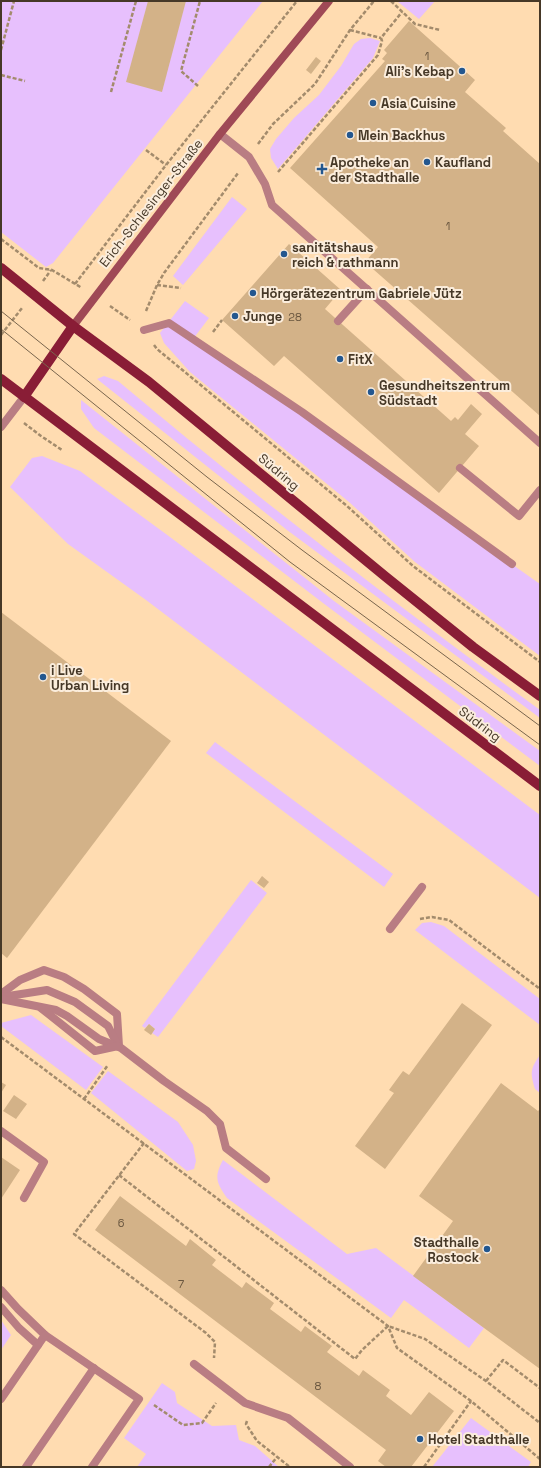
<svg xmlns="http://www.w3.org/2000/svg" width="541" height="1468" font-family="'Space Grotesk',sans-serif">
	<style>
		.green { fill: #e7c0fd }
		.building { fill: #d3b288 }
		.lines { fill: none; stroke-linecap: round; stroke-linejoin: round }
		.path { stroke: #a38b6c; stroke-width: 2.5; stroke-dasharray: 4 2; stroke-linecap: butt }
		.lane { stroke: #b97d83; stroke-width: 8 }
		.street { stroke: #b97d83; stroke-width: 8 }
		.secondary { stroke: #9f4956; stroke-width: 8 }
		.primary { stroke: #891d36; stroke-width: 10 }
		.tram { stroke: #79654d; stroke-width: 1 }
		.poi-dot { fill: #23578f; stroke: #fbeddc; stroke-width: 1.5 }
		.labels { text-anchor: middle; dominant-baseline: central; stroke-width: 4; stroke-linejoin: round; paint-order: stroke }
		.number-label { font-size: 11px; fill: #69563f }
		.poi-label { font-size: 13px; font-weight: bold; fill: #463827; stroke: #fbeddc; text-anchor: start }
		.street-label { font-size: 13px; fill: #463827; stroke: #fbeddc }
	</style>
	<rect width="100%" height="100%" fill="#ffdcb1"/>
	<!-- green -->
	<g class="green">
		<polygon points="1,1 263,1 53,263 46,267 1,232"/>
		<polygon points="397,1 435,1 419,19"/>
		<polygon points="370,38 380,41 373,58 278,169 271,158 270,149 276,139 294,118 319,95 341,66 354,44 361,39"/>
		<polygon points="232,197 247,209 183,285 173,276"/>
		<polygon points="185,301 209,318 193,339 540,584 540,656 415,562 349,502 190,372 164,343 160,333"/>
		<path d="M 104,376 L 118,381 C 255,496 396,605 540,710 L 540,718 L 287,530 L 97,379 Z"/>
		<polygon points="81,400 334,601 540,751 540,766 323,603 94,428 81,409"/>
		<polygon points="42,456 80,471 170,537 540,815 540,898 146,600 68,544 10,487 32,458"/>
		<polygon points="215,742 393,874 384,887 206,753"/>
		<polygon points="251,880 267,893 158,1037 152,1033 155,1029 149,1024 145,1028 142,1026"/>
		<polygon points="431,922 444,926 540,999 540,1025 415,930 422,923"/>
		<polygon points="31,1015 103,1067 86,1090 1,1026 1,1023"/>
		<path d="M 540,1055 L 540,1093 L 535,1089 C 530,1073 530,1069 540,1055 Z"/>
		<polygon points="108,1071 178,1122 193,1145 196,1161 194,1169 187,1171 91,1093"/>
		<path d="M 223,1160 L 347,1254 L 376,1248 L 484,1328 L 469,1348 L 404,1300 L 391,1318 L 227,1198 C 216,1182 214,1177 223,1160 Z"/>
		<polygon points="1,1320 11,1335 1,1350"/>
		<polygon points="162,1383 175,1392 177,1403 212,1426 236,1425 239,1440 255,1446 279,1467 137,1467 146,1454 124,1438"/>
		<polygon points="471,1418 531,1462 528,1467 432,1467"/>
	</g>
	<!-- building -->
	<g class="building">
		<polygon points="148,1 186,1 162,92 126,82"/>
		<polygon points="409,21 475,80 465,92 506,128 503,131 540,164 540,416 365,262 378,247 290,168 385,61 382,59 387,53 384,50"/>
		<polygon points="316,57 321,61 311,74 306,70"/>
		<polygon points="289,244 341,290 325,309 451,421 455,417 458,420 471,404 482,414 465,434 479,446 439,493 284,356 274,366 222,320"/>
		<polygon points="1,612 171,741 7,958 1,953"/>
		<polygon points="262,876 269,882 264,888 257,883"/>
		<polygon points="462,1003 492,1025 385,1169 355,1146 394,1093 389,1090 400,1075 403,1071 409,1075"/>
		<polygon points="149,1024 155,1029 151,1035 144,1030"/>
		<polygon points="1,1082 6,1085 1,1093"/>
		<polygon points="501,1083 538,1111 540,1109 540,1369 413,1276 453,1221 419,1196"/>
		<polygon points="14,1095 27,1104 16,1119 3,1111"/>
		<polygon points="1,1157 20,1170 1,1199"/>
		<polygon points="120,1196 186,1246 190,1239 216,1260 212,1265 242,1288 246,1282 274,1303 270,1309 301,1332 305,1326 332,1346 327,1352 359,1376 363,1370 390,1390 386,1396 411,1415 429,1392 454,1411 411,1467 407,1466 406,1467 386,1467 378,1461 386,1450 95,1230"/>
	</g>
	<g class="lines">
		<!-- path -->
		<g class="path">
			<polyline points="391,1 415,24 440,30"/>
			<polyline points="350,30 381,38"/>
			<polyline points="1,50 14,1"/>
			<polyline points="1,75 25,81"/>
			<polyline points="198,86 181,71 200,1"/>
			<polyline points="111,92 136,1"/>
			<polyline points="258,144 273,124 315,84 350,30 374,1"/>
			<polyline points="146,150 166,165"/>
			<polyline points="278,172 378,55 382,41 381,38 402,12"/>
			<polyline points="1,239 39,268 52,270 82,288"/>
			<polyline points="43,281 51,270"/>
			<polyline points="75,284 166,165 297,1"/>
			<polyline points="157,285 181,288"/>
			<polyline points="110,306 130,320"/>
			<polyline points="146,311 157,285 164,273 238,173"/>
			<polyline points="213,332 222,320"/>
			<polyline points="1,335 22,308"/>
			<polyline points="154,345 157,349 347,506 413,566 540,662"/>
			<polyline points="24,423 41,436 62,450"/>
			<polyline points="420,919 432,917 449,920 540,989"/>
			<polyline points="1,1037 388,1326 397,1348 471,1401 540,1459"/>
			<polyline points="84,1099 108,1065"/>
			<polyline points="144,1143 74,1234 206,1333 215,1342 214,1358"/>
			<polyline points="119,1175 355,1359 362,1350 388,1326 425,1339 486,1381 540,1423"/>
			<polyline points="486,1381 503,1360 540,1388"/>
			<polyline points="154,1405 183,1425 202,1423 216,1403"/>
			<polyline points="247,1421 246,1424 257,1441 290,1467"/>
			<polyline points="269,1467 277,1457"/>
			<polyline points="424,1467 471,1401"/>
		</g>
		<!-- lane -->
		<g class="lane">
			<polyline points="220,134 249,157 265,184 272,205 540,443"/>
			<polyline points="338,321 367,289"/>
			<polyline points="144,330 169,323 302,412 512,564"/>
			<polyline points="460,468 519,516 540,490"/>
			<polyline points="390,929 422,887"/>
			<polyline points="1,994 20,980 44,970 64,977 84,989 117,1014 119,1046"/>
			<polyline points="2,997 47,990 75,1002 108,1026 117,1044"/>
			<polyline points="1,999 56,1010 67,1016 99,1039 121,1048 164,1081 207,1111 220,1124 226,1148 266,1179"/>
			<polyline points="41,1008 95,1051 118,1046"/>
			<polyline points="1,1131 44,1162 24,1198"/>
			<polyline points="1,1290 18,1309 45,1335 139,1399 92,1467"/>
			<polyline points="1,1307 19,1328 38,1345"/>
			<polyline points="1,1399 45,1335"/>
			<polyline points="26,1467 94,1368"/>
		</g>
		<!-- street -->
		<g class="street">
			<polyline points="1,427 24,397"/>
			<polyline points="194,1364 245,1403 288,1418 350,1467"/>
		</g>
		<!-- secondary -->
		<polyline class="secondary" points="73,326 220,134 329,1"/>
		<!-- primary -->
		<g class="primary">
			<polyline points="1,268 73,326 149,382 386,577 473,647 540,696"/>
			<polyline points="1,379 540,786"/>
			<polyline points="24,397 73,326"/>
		</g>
		<!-- tram -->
		<g class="tram">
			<polyline points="1,311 207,477 302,550 540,726"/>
			<polyline points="1,329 290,562 540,745"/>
		</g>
	</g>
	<!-- markers -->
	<g class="poi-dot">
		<circle cx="462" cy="71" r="4"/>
		<circle cx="373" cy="103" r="4"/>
		<circle cx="350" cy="135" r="4"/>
		<circle cx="427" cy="162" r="4"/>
		<path d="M320 163h4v4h4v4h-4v4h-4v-4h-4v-4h4z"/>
		<circle cx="284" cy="254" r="4"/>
		<circle cx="253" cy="293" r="4"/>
		<circle cx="235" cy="316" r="4"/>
		<circle cx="340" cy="359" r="4"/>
		<circle cx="371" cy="392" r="4"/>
		<circle cx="43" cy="677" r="4"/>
		<circle cx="487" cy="1249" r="4"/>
		<circle cx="420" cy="1439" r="4"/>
	</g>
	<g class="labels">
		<!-- number labels -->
		<g class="number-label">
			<text x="427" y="56">1</text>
			<text x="448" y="226">1</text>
			<text x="295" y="317">28</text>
			<text x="121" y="1223">6</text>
			<text x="181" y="1284">7</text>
			<text x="318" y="1386">8</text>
		</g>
		<!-- poi labels -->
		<g class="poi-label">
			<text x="454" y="71" text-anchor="end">Ali's Kebap</text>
			<text x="381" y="103">Asia Cuisine</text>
			<text x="358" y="135">Mein Backhus</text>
			<text x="330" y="162">Apotheke an<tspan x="330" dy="15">der Stadthalle</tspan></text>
			<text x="435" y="162">Kaufland</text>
			<text x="292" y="247">sanitätshaus<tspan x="292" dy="15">reich &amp; rathmann</tspan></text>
			<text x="261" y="293">Hörgerätezentrum Gabriele Jütz</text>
			<text x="243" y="316">Junge</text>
			<text x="348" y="359">FitX</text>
			<text x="379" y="385">Gesundheitszentrum<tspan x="379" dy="15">Südstadt</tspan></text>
			<text x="51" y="670">i Live<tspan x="51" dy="15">Urban Living</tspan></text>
			<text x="479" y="1242" text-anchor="end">Stadthalle<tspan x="479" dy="15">Rostock</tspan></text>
			<text x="428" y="1439">Hotel Stadthalle</text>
		</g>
		<!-- street labels -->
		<g class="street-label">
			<text transform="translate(151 203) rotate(-52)">Erich-Schlesinger-Straße</text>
			<text transform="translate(279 472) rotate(40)">Südring</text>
			<text transform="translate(480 724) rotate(37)">Südring</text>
		</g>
	</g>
	<!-- border -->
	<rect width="541" height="1468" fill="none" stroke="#463827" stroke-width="4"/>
</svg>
